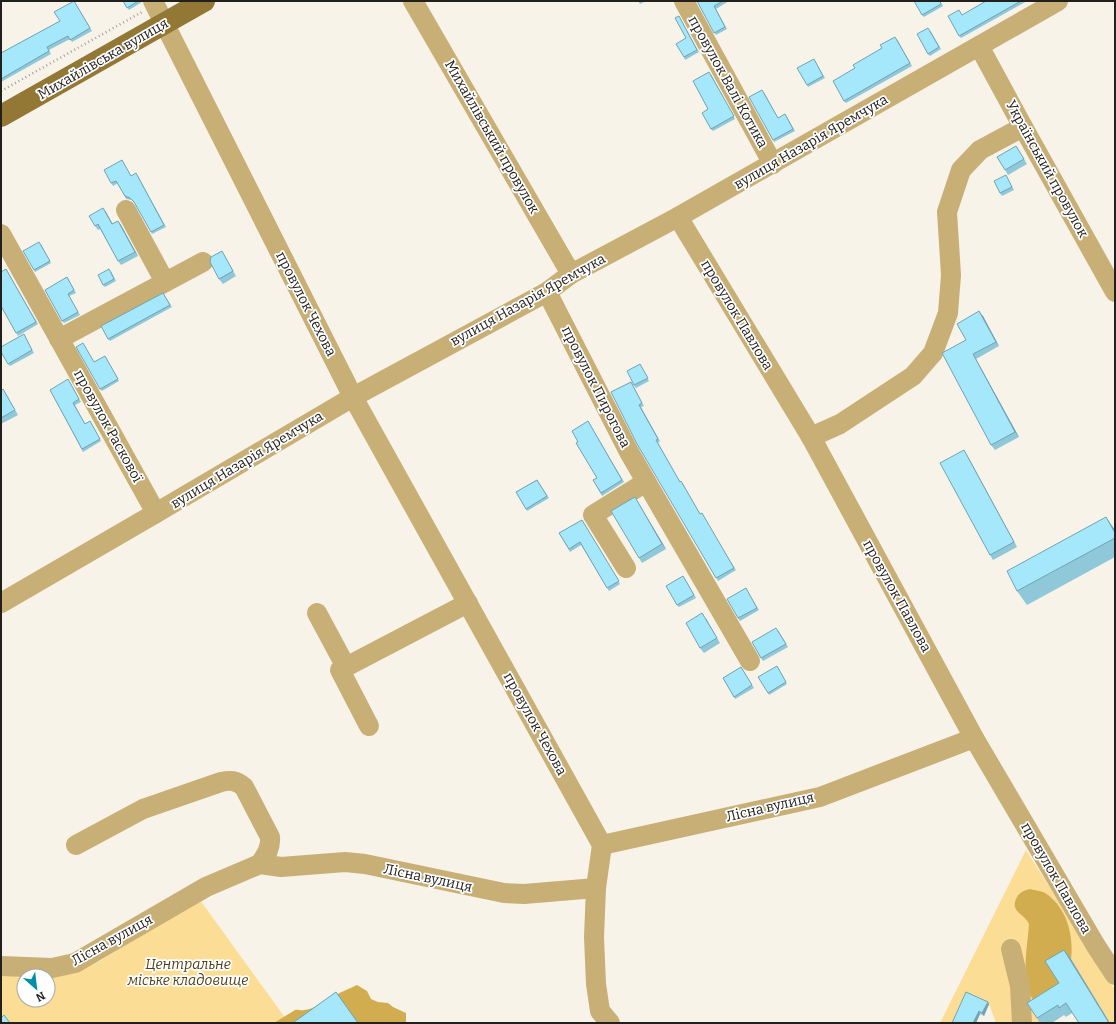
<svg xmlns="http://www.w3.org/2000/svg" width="1116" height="1024" font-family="Bitter,serif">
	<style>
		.green { fill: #fbdd95 }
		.forest { fill: #d2ad4f }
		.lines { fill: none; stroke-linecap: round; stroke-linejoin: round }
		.path { stroke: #a3a098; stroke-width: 2.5; stroke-dasharray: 1 3; stroke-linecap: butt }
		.minor { stroke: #c8af76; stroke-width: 20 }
		.major { stroke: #937835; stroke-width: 22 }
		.wall { fill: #8ec8d9 }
		.shaded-wall { fill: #74a2b0 }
		.building { fill: #a5e8fc; stroke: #74a2b0 }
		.labels { text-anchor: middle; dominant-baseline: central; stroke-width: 3.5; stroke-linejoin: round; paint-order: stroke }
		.street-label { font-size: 14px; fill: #22201d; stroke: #fff }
		.park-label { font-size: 14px; font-style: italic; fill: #4f3f18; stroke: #fff }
	</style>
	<rect width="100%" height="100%" fill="#f8f3e9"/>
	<!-- green -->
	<g class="green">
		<polygon points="1026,850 1115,990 1115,1023 1110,1023 1070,959 1041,1023 996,1023 989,1004 955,1023 940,1023"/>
		<polygon points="200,900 289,1023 10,1023 1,1021 1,972 24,976 24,1000 48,1000 48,978 76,972 98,962"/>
	</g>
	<!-- forest -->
	<g class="forest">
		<path d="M 1030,889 C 1035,891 1040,890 1045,893 C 1067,907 1074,936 1071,959 L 1052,971 L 1059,983 L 1035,1001 C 1019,988 1028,943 1029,924 C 1024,913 1009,912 1017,897 C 1020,892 1025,890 1030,889 Z"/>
		<path d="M 357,985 L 367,991 L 371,999 L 378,1002 L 388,1003 L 393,1007 L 406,1013 L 406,1023 L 274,1023 L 295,1010 C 298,1009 300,1011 304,1010 C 315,1009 319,1003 327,999 C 336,994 347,990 357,985 Z"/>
	</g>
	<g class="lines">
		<!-- path -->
		<polyline class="path" points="1,91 142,12"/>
		<!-- minor -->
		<g class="minor">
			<polyline points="153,1 353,397 602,845"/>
			<polyline points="413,1 571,274"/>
			<polyline points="684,1 773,164"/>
			<polyline points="979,46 1023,127 1115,292"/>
			<polyline points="126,210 165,282"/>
			<polyline points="678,217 811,437 974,738 1096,946 1115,975"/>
			<polyline points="1,234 156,513"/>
			<polyline points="547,292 629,452 750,661"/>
			<polyline points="59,339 203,262"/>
			<polyline points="811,437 840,424 913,376 933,353 948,313 951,275 947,212 961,170 980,150 1023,127"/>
			<polyline points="626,568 593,515 646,482"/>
			<polyline points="1,603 156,513 353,397 547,292 571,274 678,217 1058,1"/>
			<polyline points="317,613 346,667"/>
			<polyline points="369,726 340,670 468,603"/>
			<path d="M 76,845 L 143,809 L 221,782 C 230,780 236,780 244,787 L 270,837 C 271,848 266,855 260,864"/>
			<polyline points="596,888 602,845 820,797 974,738"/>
			<polyline points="1011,949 1020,986 1022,1023"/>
			<polyline points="1,966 52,968 75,963 206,887 260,864 281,867 345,862 365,864 504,893 524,894 596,888 594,937 596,984 600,1011 610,1023"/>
		</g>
		<!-- major -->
		<polyline class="major" points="1,116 204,1"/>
	</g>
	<!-- wall -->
	<g class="wall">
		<polygon points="74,1 92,31 72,42 70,39 49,50 51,54 1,82 1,53 60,21"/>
		<polygon points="123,1 142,1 142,2 129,10"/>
		<polygon points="638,1 646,1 640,4"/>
		<polygon points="697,1 729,1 716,9 727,29 716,35"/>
		<polygon points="940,1 943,6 924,17 922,15"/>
		<polygon points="986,1 1027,1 961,38 959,36 962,15"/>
		<polygon points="679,16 699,52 685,60 684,57 686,38"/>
		<polygon points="930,30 941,49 930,56 928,54"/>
		<polygon points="897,39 912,66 846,103 844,101 882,48"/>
		<polygon points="815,61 825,78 808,87 807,85"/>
		<polygon points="711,74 735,119 713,131 711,129"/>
		<polygon points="764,92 778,118 787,117 795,131 774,142 773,140"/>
		<polygon points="1016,146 1027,164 1008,175 1005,170"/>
		<polygon points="122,160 131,176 138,176 166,227 152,234 135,203 132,200 126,199 118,183 113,186 111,183"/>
		<polygon points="1007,178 1014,190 1002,196 1000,193"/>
		<polygon points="106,212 113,224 118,221 121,225 138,256 121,265 118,261 100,229 98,230 95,226"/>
		<polygon points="41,244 51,263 35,272 34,270"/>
		<polygon points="225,256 236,276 223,284 219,279"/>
		<polygon points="6,269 38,324 18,336 2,308 1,309 1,272"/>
		<polygon points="111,271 116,281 105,287 103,285"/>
		<polygon points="67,277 76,293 69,296 80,315 64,323 62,321"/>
		<polygon points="163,293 172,307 110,341 108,339"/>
		<polygon points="983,316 999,346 976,359 1019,437 995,450 991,445 966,340"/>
		<polygon points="25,337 34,353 10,366 8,364"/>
		<polygon points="106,358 119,381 102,391 100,389 94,362"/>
		<polygon points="640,364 649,381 636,388 634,385"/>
		<polygon points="70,382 81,402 75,405 85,424 91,423 101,441 83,452 50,390"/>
		<polygon points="631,382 644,406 641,407 660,441 658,443 680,482 681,481 683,484 700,514 736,570 718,581 611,392"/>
		<polygon points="1,391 6,394 18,415 1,424"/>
		<polygon points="588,421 624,482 602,496 593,480 597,478 578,442"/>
		<polygon points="967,455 1017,547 993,560 990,555"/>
		<polygon points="537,480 549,498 527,511 516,492"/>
		<polygon points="635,497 666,549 642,563 639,558"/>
		<polygon points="582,520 620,584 609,591 581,545 570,552 559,533"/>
		<polygon points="1115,530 1115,557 1027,605 1017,591"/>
		<polygon points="685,579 696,598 679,607 677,605"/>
		<polygon points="747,591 759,610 740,621 738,618"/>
		<polygon points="706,618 720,643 704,653 700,648"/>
		<polygon points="778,630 788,647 763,661 761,658"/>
		<polygon points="777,666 787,684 769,695 768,693"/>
		<polygon points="741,667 754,688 735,699 723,678"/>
		<polygon points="1064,950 1071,959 1072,1013 1066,1017 1064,1015 1052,1023 1040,1023 1037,1018 1059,983"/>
		<polygon points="988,1002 989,1004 984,1016 980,1014 976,1023 952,1023"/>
	</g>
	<!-- shaded-wall -->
	<g class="shaded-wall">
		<polygon points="103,208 106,212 115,229 112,224"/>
		<polygon points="118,221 121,225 138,256 135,252"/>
		<polygon points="979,311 983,316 999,346 996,342"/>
		<polygon points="973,354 976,359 1019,437 1015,432"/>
		<polygon points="964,450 967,455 1017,547 1014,542"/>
		<polygon points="635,497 638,502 666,549 662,544"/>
		<polygon points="1106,517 1115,530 1115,533"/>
		<polygon points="1064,950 1071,959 1110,1023 1109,1023"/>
		<polygon points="988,1002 989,1004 984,1016 982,1013"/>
		<polygon points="979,1011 980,1014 976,1023 973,1023"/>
	</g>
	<!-- building -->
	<g class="building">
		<polygon points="74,1 90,28 70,40 68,36 47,47 49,51 1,79 1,53 60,21 54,12"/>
		<polygon points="123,1 138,1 127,8"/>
		<polygon points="697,1 723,1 714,6 725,27 714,33"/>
		<polygon points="914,1 940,1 941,4 922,15"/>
		<polygon points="986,1 1021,1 959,36 948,16 959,10 962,15"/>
		<polygon points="679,16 697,50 684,57 676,44 686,38 675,18"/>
		<polygon points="928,28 939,47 928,54 917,34"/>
		<polygon points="895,37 910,63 844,101 833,81 855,68 853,65 882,48 880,45"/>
		<polygon points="814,59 823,76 807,85 797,68"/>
		<polygon points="709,72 734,116 711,129 702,113 708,109 693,81"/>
		<polygon points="762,90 778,118 785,114 793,129 773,140 749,97"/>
		<polygon points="1016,146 1024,159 1005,170 997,157"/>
		<polygon points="122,160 131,176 136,173 164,225 151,232 134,202 130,198 125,196 116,181 111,183 104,170"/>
		<polygon points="1006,175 1012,187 1000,193 994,181"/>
		<polygon points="103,208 112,224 118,221 135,252 118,261 98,224 95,226 89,216"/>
		<polygon points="39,242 50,261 34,270 23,251"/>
		<polygon points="222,251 233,271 219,279 210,262 211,257"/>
		<polygon points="6,269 36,322 16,333 1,306 1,272"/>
		<polygon points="109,269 114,279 103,285 98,275"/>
		<polygon points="67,277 74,290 68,294 78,312 62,321 45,290"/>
		<polygon points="163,293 170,305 108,339 101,326"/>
		<polygon points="979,311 996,342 973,354 1015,432 991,445 942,353 966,340 957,324"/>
		<polygon points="24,334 32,350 8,364 1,352 1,347"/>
		<polygon points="83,343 94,362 105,356 118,379 100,389 76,347"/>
		<polygon points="640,364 648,378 634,385 627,371"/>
		<polygon points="68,379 79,399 73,403 85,424 90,421 100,439 82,449 50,390"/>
		<polygon points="631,382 642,403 639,405 658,439 656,440 680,482 681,481 700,514 702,513 734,568 716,578 637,444 611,392"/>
		<polygon points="3,389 15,410 1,418 1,391"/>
		<polygon points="588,421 622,480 601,493 593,480 597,478 576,443 578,442 572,431"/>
		<polygon points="964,450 1014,542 990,555 940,463"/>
		<polygon points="537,480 547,496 526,509 516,492"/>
		<polygon points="635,497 662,544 639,558 611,511"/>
		<polygon points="1106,517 1115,533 1115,538 1017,591 1007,571"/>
		<polygon points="582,520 619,581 607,588 580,542 569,549 559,533"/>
		<polygon points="683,576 694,595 677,605 666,586"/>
		<polygon points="746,588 757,608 738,618 727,599"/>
		<polygon points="702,613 717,638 700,648 686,623"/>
		<polygon points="776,628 786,644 761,658 752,642"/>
		<polygon points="777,666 786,682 768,693 758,677"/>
		<polygon points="741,667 752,685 734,697 723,678"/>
		<polygon points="1064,950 1109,1023 1079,1023 1066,1003 1059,1008 1058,1005 1037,1018 1027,1003 1059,983 1045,961"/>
		<polygon points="336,992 358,1023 295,1023 294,1022"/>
		<polygon points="966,992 988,1002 982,1013 979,1011 973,1023 952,1023"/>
		<polygon points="4,1015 10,1023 1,1023 1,1018"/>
	</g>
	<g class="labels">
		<!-- street labels -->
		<g class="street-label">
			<text transform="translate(103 59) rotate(-30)">Михайлівська вулиця</text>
			<text transform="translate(728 82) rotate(61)">провулок Валі Котика</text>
			<text transform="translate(492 137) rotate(60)">Михайлівський провулок</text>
			<text transform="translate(811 142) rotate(-30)">вулиця Назарія Яремчука</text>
			<text transform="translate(1047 169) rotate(61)">Український провулок</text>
			<text transform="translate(528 300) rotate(-29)">вулиця Назарія Яремчука</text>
			<text transform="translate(306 304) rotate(63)">провулок Чехова</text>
			<text transform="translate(737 315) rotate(59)">провулок Павлова</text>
			<text transform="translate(596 387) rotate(63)">провулок Пирогова</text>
			<text transform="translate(108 426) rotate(61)">провулок Раскової</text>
			<text transform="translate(247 460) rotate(-31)">вулиця Назарія Яремчука</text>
			<text transform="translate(897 596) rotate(61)">провулок Павлова</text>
			<text transform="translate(535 724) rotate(61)">провулок Чехова</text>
			<text transform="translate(770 807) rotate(-13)">Лісна вулиця</text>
			<text transform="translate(428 878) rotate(12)">Лісна вулиця</text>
			<text transform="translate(1056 878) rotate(60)">провулок Павлова</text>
			<text transform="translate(112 940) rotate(-29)">Лісна вулиця</text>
		</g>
		<!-- park labels -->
		<g class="park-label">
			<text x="188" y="964">Центральне<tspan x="188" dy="16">міське кладовище</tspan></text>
		</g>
	</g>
	<!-- border -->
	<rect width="1116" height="1024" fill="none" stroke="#22201d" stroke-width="4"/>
	<!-- north arrow -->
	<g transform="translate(36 988) rotate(152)"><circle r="19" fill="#ffffff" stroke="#a7a6a5"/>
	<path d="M0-3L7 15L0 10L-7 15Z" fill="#008fab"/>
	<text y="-6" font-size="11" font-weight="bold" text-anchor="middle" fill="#22201d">N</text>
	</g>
</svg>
